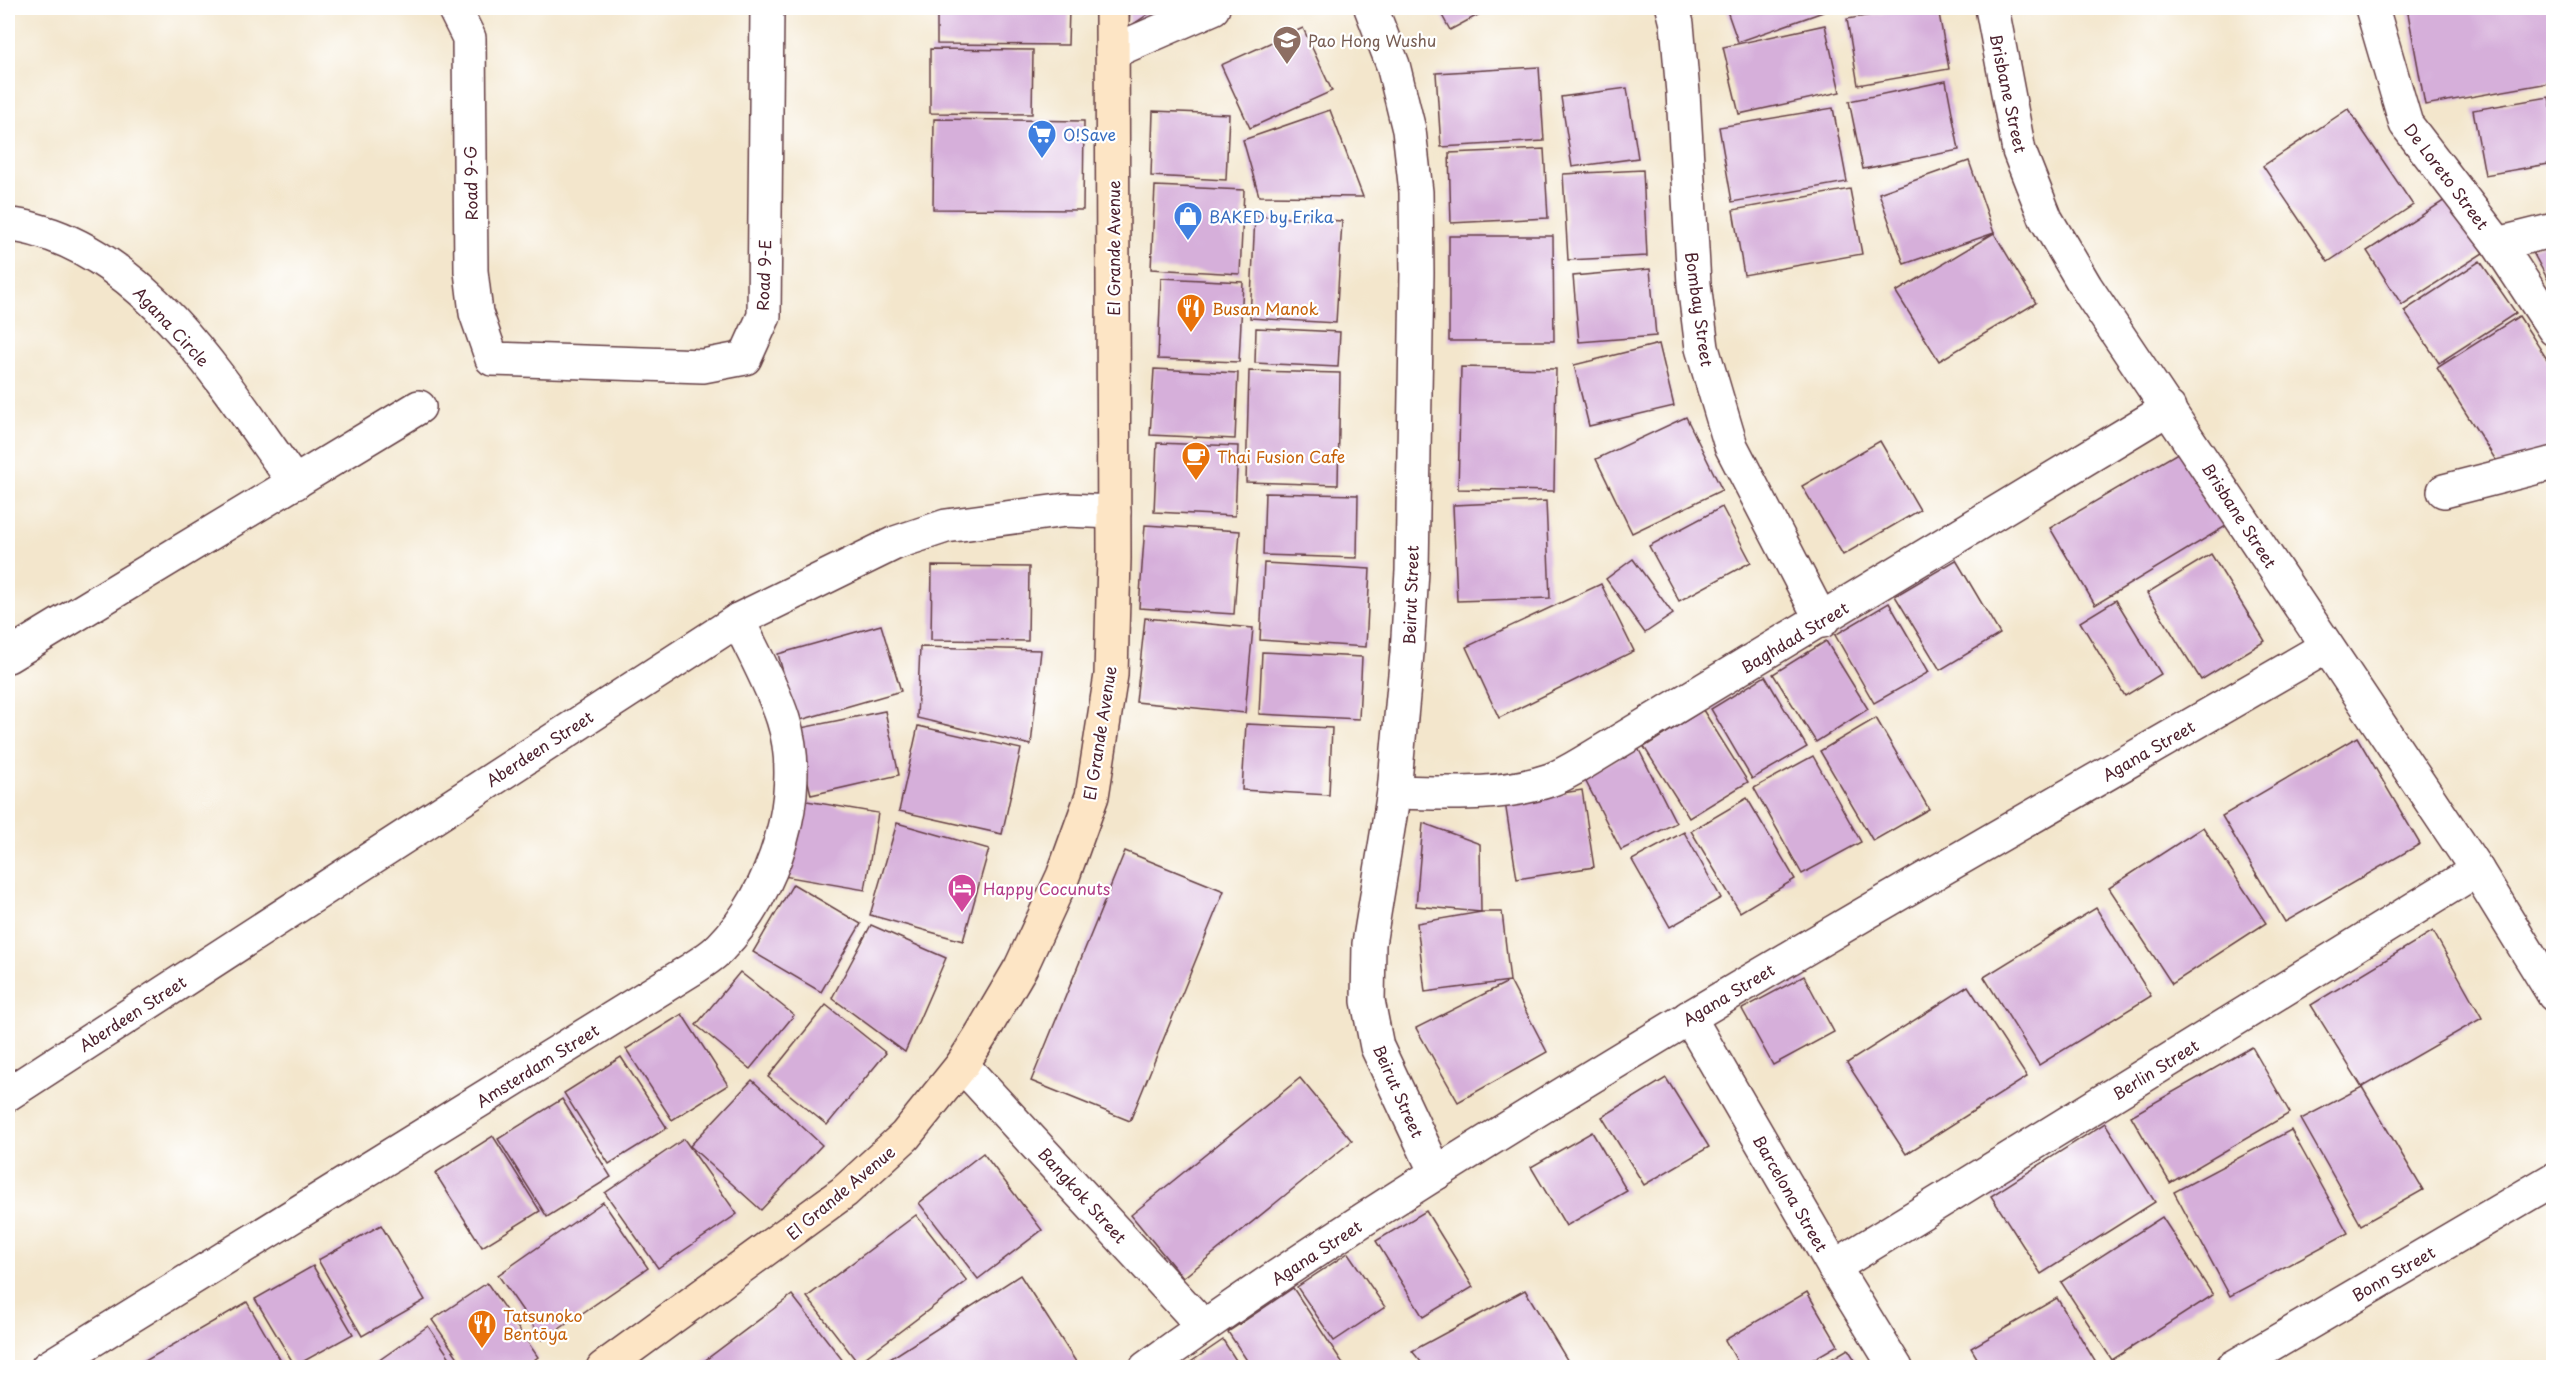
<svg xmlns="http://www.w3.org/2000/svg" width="2561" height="1375" font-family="'Playpen Sans',sans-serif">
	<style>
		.building { fill: #d6afda }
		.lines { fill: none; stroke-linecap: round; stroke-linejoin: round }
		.street-casing { stroke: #633d43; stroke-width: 36 }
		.secondary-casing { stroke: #633d43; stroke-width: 36 }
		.street { stroke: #fff; stroke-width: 33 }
		.secondary { stroke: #fde5c5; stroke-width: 33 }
		.labels { text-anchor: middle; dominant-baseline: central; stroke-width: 4.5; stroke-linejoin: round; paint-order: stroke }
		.education-label { font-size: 16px; fill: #785e54; stroke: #fff; text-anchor: start }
		.street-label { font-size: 16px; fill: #4a1f2b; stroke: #fff }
		.shop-label { font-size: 16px; fill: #366cbe; stroke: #fff; text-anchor: start }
		.food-label { font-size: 16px; fill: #c56008; stroke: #fff; text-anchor: start }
		.hotel-label { font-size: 16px; fill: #b23c85; stroke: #fff; text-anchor: start }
	</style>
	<rect width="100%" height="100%" fill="#fff"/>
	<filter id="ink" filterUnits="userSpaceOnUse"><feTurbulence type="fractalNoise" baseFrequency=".0167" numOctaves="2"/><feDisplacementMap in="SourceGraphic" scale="12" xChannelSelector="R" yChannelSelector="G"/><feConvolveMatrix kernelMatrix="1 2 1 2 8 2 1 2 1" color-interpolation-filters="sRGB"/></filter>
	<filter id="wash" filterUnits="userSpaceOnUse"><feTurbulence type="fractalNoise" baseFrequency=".008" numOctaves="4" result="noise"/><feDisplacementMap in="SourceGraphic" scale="24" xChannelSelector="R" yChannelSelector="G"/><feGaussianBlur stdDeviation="1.35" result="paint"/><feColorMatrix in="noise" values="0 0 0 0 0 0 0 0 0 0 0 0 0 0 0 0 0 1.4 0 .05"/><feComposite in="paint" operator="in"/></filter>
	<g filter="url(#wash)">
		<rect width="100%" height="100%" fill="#f3e6cc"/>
		<g id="blocks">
			<!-- building -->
			<g class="building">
				<polygon points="937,8 1069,8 1068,45 937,44"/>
				<polygon points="1130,8 1157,8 1129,27"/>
				<polygon points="1438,8 1491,8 1450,30"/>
				<polygon points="1726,8 1821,8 1823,12 1738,42"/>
				<polygon points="1914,8 1938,8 1949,69 1858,85 1847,19"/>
				<polygon points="2407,8 2554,8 2554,82 2425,105"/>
				<polygon points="1825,25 1840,92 1739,114 1723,47"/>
				<polygon points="1303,28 1332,91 1250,128 1221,65"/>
				<polygon points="930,49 1033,50 1032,114 930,113"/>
				<polygon points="1539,67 1544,141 1441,147 1436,73"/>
				<polygon points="1946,81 1959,150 1863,169 1849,101"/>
				<polygon points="1627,88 1638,158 1572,167 1561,97"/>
				<polygon points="2549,97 2554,120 2554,163 2485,175 2473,110"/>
				<polygon points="1833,108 1847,182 1732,202 1719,127"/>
				<polygon points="2348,109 2413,205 2328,262 2263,166"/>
				<polygon points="1330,110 1363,197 1259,196 1243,140"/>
				<polygon points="1153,111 1229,114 1226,180 1151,176"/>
				<polygon points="934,119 1084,121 1083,210 933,209"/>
				<polygon points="1544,149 1548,218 1451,223 1449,153"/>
				<polygon points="1969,161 1994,233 1904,264 1879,193"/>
				<polygon points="1643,170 1647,256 1568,260 1563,174"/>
				<polygon points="1155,186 1244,190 1240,274 1151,269"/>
				<polygon points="1850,189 1862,254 1744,275 1733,210"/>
				<polygon points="2448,198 2483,253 2402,305 2367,251"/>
				<polygon points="1255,216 1342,221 1336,323 1250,318"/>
				<polygon points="1994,233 2036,303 1939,361 1896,292"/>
				<polygon points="1449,236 1553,236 1554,341 1449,341"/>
				<polygon points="2554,242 2554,291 2530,247"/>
				<polygon points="2480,261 2516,313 2439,363 2404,311"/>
				<polygon points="1650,269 1656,336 1579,342 1573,276"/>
				<polygon points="1161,278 1243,282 1239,362 1158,359"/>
				<polygon points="2519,316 2554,370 2554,448 2499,465 2437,368"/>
				<polygon points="1256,328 1340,332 1338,367 1255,363"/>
				<polygon points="1659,344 1674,406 1589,426 1574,365"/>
				<polygon points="1461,367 1556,369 1554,491 1458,489"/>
				<polygon points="1154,369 1238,373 1235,439 1150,435"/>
				<polygon points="1249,371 1340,373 1338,485 1246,482"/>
				<polygon points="1686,417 1722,490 1632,533 1596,459"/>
				<polygon points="1880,441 1920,510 1843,555 1802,486"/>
				<polygon points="1157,443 1238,446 1235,516 1154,512"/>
				<polygon points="2181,451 2226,526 2095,605 2050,528"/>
				<polygon points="1265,493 1358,495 1357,558 1263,555"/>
				<polygon points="1546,501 1550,598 1457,601 1453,505"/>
				<polygon points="1722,507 1751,562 1679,601 1649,546"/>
				<polygon points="1145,525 1240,531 1234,614 1139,608"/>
				<polygon points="2211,554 2265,641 2201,680 2147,593"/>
				<polygon points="1633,559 1673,614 1645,633 1606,579"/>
				<polygon points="1956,560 2000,634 1940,670 1895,596"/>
				<polygon points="1264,563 1370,569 1366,647 1260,640"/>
				<polygon points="932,566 1029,567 1028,641 931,640"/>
				<polygon points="1601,584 1634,651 1499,718 1466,647"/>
				<polygon points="2116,600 2161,674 2125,696 2080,622"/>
				<polygon points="1889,603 1929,672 1874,703 1835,635"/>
				<polygon points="1145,618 1253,628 1245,713 1136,702"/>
				<polygon points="881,625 901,691 797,721 778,654"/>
				<polygon points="1826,641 1868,709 1816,742 1773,674"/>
				<polygon points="920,647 1041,650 1031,745 917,718"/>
				<polygon points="1262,652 1362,657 1359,719 1259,714"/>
				<polygon points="1765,676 1807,747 1752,779 1711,709"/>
				<polygon points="1703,710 1748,782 1689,818 1644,747"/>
				<polygon points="885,711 899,775 811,795 796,729"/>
				<polygon points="1876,718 1929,809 1873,841 1820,751"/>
				<polygon points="1246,724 1332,728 1329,795 1242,790"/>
				<polygon points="918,726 1021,749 1002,834 899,811"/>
				<polygon points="2357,737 2420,844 2285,922 2222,816"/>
				<polygon points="1638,748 1676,823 1621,850 1583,776"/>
				<polygon points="1813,756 1861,842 1802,874 1754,788"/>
				<polygon points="1582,790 1594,867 1517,879 1505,802"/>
				<polygon points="1747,798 1795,879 1740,912 1691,831"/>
				<polygon points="795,799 878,813 865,890 783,876"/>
				<polygon points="897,823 989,849 963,941 870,915"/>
				<polygon points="1423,823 1480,844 1481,912 1416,906"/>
				<polygon points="2203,827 2266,923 2172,984 2109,888"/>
				<polygon points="1684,832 1721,898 1670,927 1632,860"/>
				<polygon points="1125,851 1224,891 1130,1121 1031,1081"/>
				<polygon points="793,884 861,924 821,992 753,952"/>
				<polygon points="2096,908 2151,996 2039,1065 1984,977"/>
				<polygon points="1481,912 1502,912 1510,981 1547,1052 1458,1102 1416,1028 1510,981 1425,992 1417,923"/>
				<polygon points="871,925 946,958 905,1052 832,998"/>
				<polygon points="2433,931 2482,1018 2362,1087 2311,1005"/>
				<polygon points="740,972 794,1015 750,1069 696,1025"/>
				<polygon points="1804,976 1834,1032 1773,1065 1742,1009"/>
				<polygon points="1968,986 2027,1077 1906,1154 1847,1063"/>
				<polygon points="826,1005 886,1053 827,1125 768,1077"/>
				<polygon points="682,1014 728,1085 672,1120 626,1049"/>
				<polygon points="2252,1047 2290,1113 2170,1183 2131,1116"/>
				<polygon points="621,1057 667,1128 609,1164 564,1093"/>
				<polygon points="1300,1078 1352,1141 1183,1278 1131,1215"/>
				<polygon points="1666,1078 1709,1147 1644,1185 1602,1117"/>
				<polygon points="752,1080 822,1145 761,1210 690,1146"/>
				<polygon points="2362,1087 2423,1190 2361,1225 2301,1119"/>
				<polygon points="562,1099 611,1177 547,1217 498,1139"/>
				<polygon points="2105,1123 2155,1202 2041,1274 1991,1196"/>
				<polygon points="2291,1130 2348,1233 2230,1296 2174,1192"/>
				<polygon points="1592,1132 1627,1191 1566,1226 1531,1167"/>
				<polygon points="493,1136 540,1211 482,1247 435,1173"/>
				<polygon points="684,1139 737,1214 658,1268 605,1193"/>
				<polygon points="983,1153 1042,1230 978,1279 919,1203"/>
				<polygon points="603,1202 648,1268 543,1340 498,1275"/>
				<polygon points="1426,1211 1473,1287 1423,1317 1376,1241"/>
				<polygon points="916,1215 967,1281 858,1363 807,1297"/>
				<polygon points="2162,1217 2213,1295 2112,1360 2061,1282"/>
				<polygon points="381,1225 425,1300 362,1336 318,1260"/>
				<polygon points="1348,1253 1385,1307 1334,1341 1297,1287"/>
				<polygon points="313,1266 353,1334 295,1366 255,1299"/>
				<polygon points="1020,1275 1080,1368 876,1368"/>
				<polygon points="487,1283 538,1357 523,1368 465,1368 432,1320"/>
				<polygon points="1293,1288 1346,1368 1252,1368 1228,1332"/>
				<polygon points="1525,1290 1572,1368 1426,1368 1412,1351"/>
				<polygon points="1807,1292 1838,1345 1798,1368 1741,1368 1725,1340"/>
				<polygon points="792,1295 847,1366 695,1368"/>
				<polygon points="2057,1298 2099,1368 1983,1368 1971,1348"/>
				<polygon points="247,1302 285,1368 133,1368"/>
				<polygon points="428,1326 457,1368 368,1368"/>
				<polygon points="1223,1340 1241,1368 1182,1368"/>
				<polygon points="1848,1349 1860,1368 1816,1368"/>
			</g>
		</g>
	</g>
	<g filter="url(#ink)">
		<use href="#blocks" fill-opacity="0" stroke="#633d43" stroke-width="1.5"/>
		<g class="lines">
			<!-- street casing -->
			<g class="street-casing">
				<g id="street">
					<polyline points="454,8 469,38 471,271 476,313 492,359 703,366 745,358 764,316 767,8"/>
					<polyline points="1371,8 1393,65 1409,130 1416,192 1417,273 1412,571 1407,653 1394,792 1369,944 1368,1001 1377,1047 1436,1173"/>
					<polyline points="1673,8 1677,24 1683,93 1694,284 1702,348 1731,446 1822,621"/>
					<polyline points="1992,8 2019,151 2046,219 2086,287 2477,870 2554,995"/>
					<polyline points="2372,8 2406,124 2498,244 2554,329"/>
					<polyline points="1112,52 1213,8"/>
					<path d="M 8,225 C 24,225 36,230 52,235 C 160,274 230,394 295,483"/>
					<polyline points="2498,244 2554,230"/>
					<polyline points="2444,491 2554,463"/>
					<polyline points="8,656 419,407"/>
					<path d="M 1394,792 C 1446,793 1500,797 1550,780 C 1561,776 1573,769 1583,763 L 2169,408"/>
					<polyline points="1689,1017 1834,1267 1896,1368"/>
					<polyline points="962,1065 1203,1326"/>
					<polyline points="8,1094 738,620 895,543 946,526 1066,510 1114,512"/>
					<polyline points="1834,1267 2477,870"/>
					<path d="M 47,1368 L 692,969 C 702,962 713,956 721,947 C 774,893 807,793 783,719 C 772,685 753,652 738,620"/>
					<path d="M 1146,1368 C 1275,1274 1411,1188 1547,1104 C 1803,946 2066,798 2326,647"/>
					<polyline points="2232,1368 2554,1179"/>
				</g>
			</g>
			<!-- secondary casing -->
			<g class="secondary-casing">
				<polyline id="secondary" points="603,1368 844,1192 905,1136 962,1065 981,1035 1021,967 1063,876 1092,796 1111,675 1114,558 1112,8"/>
			</g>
			<!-- street -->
			<use href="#street" class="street"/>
			<!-- secondary -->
			<use href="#secondary" class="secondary"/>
		</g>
	</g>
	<!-- icons -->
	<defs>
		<g id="school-pin" transform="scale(1.5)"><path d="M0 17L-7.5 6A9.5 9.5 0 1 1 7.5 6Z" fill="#8d6e63" stroke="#fff"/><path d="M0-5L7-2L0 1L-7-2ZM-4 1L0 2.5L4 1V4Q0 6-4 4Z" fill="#fff"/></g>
		<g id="supermarket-pin" transform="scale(1.5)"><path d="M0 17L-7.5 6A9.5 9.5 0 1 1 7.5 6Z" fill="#3f7fe0" stroke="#fff"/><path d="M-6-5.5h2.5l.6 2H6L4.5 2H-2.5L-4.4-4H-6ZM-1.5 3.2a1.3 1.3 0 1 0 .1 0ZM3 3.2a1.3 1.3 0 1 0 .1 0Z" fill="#fff"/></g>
		<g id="shop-pin" transform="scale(1.5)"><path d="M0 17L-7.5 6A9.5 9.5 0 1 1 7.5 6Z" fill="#3f7fe0" stroke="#fff"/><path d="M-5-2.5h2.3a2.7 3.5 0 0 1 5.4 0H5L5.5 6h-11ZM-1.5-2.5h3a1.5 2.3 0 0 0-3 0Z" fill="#fff"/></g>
		<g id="restaurant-pin" transform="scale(1.5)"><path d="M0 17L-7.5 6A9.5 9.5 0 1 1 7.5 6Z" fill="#e8710a" stroke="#fff"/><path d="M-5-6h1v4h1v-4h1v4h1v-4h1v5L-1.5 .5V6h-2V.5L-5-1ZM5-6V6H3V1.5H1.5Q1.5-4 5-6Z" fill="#fff"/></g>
		<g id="cafe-pin" transform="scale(1.5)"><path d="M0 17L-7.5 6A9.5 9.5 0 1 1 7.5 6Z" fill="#e8710a" stroke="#fff"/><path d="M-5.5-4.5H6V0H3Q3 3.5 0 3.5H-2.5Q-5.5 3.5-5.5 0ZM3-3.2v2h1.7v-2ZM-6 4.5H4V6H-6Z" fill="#fff"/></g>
		<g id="hotel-pin" transform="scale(1.5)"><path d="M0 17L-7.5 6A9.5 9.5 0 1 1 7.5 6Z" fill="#d1479c" stroke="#fff"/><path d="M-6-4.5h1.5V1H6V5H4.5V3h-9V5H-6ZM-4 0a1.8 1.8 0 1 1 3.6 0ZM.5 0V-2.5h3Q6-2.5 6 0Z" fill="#fff"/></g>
	</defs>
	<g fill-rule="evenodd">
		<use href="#school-pin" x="1287" y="40"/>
		<use href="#supermarket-pin" x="1042" y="134"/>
		<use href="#shop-pin" x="1188" y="216"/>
		<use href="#restaurant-pin" x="1191" y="308"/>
		<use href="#cafe-pin" x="1196" y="456"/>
		<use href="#hotel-pin" x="962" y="888"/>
		<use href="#restaurant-pin" x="482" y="1324"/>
	</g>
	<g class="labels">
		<!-- education labels -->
		<g class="education-label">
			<text x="1308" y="40">Pao Hong Wushu</text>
		</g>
		<!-- street labels -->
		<g class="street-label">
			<text transform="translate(2009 93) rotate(78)">Brisbane Street</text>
			<text transform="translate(2447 176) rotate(53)">De Loreto Street</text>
			<text transform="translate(470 183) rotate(-91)">Road 9-G</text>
			<text transform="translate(1113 248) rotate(-90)">El Grande Avenue</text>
			<text transform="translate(763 275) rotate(-88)">Road 9-E</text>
			<text transform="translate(1700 309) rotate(82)">Bombay Street</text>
			<text transform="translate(172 326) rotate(47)">Agana Circle</text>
			<text transform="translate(2240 515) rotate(57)">Brisbane Street</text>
			<text transform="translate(1410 595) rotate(-88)">Beirut Street</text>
			<text transform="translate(1794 637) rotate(-31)">Baghdad Street</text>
			<text transform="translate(1099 733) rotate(-81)">El Grande Avenue</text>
			<text transform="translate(539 748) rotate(-33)">Aberdeen Street</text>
			<text transform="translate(2148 750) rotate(-30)">Agana Street</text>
			<text transform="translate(1728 994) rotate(-31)">Agana Street</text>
			<text transform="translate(132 1013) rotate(-33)">Aberdeen Street</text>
			<text transform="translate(537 1065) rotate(-32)">Amsterdam Street</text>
			<text transform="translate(2155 1069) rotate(-32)">Berlin Street</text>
			<text transform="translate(1399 1091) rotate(66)">Beirut Street</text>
			<text transform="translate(840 1192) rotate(-40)">El Grande Avenue</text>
			<text transform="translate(1791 1193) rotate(60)">Barcelona Street</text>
			<text transform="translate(1083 1195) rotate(48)">Bangkok Street</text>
			<text transform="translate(1316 1252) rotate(-33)">Agana Street</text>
			<text transform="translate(2393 1273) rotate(-30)">Bonn Street</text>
		</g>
		<!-- shop labels -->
		<g class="shop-label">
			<text x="1063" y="134">O!Save</text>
			<text x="1209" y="216">BAKED by Erika</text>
		</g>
		<!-- food labels -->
		<g class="food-label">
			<text x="1212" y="308">Busan Manok</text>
			<text x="1217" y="456">Thai Fusion Cafe</text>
			<text x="503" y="1315">Tatsunoko<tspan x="503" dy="18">Bentōya</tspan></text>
		</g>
		<!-- hotel labels -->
		<g class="hotel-label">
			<text x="983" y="888">Happy Cocunuts</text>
		</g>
	</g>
	<!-- margin -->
	<rect width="2561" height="1375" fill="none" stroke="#fff" stroke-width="30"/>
</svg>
